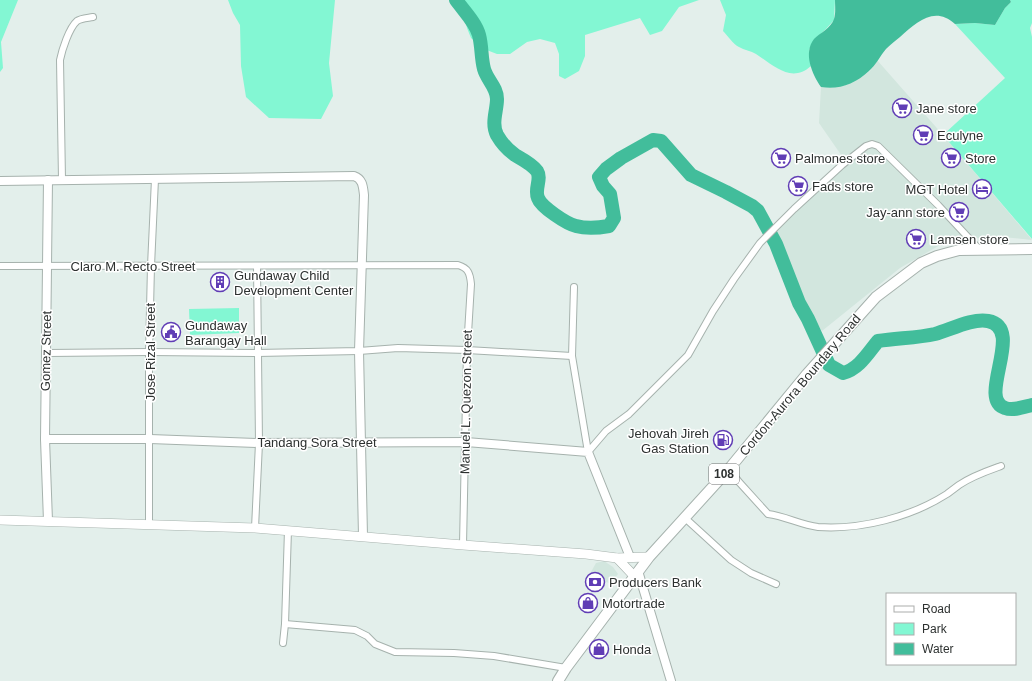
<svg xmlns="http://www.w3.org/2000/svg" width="1032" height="681" font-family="Arial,sans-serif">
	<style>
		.built { fill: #d2e6de }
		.green { fill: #83f7d3 }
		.water { fill: #42bd9b }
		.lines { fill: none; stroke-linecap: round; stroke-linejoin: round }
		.river { stroke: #42bd9b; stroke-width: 14 }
		.minor-casing { stroke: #a6b2ad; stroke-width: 8 }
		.tertiary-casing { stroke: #a6b2ad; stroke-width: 10 }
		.secondary-casing { stroke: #a6b2ad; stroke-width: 10 }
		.primary-casing { stroke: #a6b2ad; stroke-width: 12 }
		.minor { stroke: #fff; stroke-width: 6 }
		.tertiary { stroke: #fff; stroke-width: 8 }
		.secondary { stroke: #fff; stroke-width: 9 }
		.primary { stroke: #fff; stroke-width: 10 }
		.labels { text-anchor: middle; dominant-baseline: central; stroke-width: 3; stroke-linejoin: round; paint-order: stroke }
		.shield { fill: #fff; stroke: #6c6f6e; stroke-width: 1 }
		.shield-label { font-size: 12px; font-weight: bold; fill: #2d3130 }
		.poi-label { font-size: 13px; fill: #2d3130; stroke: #fff; text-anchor: start }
		.street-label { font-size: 13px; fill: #2d3130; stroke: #fff }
	</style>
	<rect width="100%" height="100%" fill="#e3efeb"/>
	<!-- built -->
	<g class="built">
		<polygon points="877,60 943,135 1032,240 1003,237 986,237 962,240 940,245 900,268 822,331 799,303 776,244 776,227 846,162 819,123 821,87 831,88 839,87 852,83 870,71"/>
		<polygon points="604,561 613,567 618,574 610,584 591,572 596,563"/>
	</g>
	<!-- green -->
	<g class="green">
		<polygon points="0,0 18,0 1,42 3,68 0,72"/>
		<polygon points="228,0 335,0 329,63 333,96 321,119 269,118 246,97 241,66 240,25 233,13"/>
		<polygon points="454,0 699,0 679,7 662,31 650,35 640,18 585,35 585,56 579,71 565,79 559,76 559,54 555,43 540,39 527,42 510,54 497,54 484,49 471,38 467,28 462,9"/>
		<path d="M 720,0 L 835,0 L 834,20 L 826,29 L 814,40 L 809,50 L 811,66 C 791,84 773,65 756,54 C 751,51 744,50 739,47 C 733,44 728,36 723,31 L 726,15 Z"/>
		<polygon points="1010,0 1032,0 1032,23 1030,28 1032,37 1032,239 943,135 1005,78 955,24 975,23 995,25 1005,8 1011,2"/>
		<polygon points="239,308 239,333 190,335 189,309"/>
	</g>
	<!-- water -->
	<path class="water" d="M 835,0 L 1010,0 L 1011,2 L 1005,8 L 995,25 L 975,23 L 955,24 C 934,5 916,23 900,37 C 895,41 890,45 886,49 C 880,56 876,65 869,71 C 855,84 839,90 821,87 C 812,74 803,53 814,39 C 820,33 831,28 834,19 C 836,13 835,6 835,0 Z"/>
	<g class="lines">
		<!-- river -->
		<path class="river" d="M 456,0 C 464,11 476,23 479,35 C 482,46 481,58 484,69 C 487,80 497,87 497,99 C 497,111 491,123 497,135 C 501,142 508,150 515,155 C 522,159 532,164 537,171 C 542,179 534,189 538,198 C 541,207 567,224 576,226 C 587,229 598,228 609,226 L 614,218 L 610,194 L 603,186 L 599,177 L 606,169 L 621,158 L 653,140 L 661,141 L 691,175 L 726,192 L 752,206 L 758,211 L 776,244 L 799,303 L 808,319 L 829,365 L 843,373 C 859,369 868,353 878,341 C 897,338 917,338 935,334 C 950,330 972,318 988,321 C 1026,328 976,399 1005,408 C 1013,411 1024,407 1032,405"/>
		<!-- minor casing -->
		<g class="minor-casing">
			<g id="minor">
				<path d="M 62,180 L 60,60 C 62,50 69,28 77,21 C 81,18 88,18 93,17"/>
				<path d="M 0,266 L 458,265 C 468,268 470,273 471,284 L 467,350 L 463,545"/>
				<polyline points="574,287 572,356 588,452"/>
				<polyline points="47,353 149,352 257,353 359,351 398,348 467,350 572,356"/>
				<polyline points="588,452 606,431 629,414 688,355 713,311 734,279 760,243 794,209 842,165 866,146 872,144 878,146 938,205 979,249"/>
				<path d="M 729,469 L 739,482 L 768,514 C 785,516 801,525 818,527 C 861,530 911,517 947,494 C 951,491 955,488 959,485 C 972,476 987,471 1001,466"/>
				<polyline points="685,518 731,560 751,573 776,584"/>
				<polyline points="149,525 149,352 151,266 155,179"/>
				<polyline points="255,528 259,443 257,266"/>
				<polyline points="285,624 355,630 367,636 375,644 395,652 454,653 494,656 566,668"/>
				<polyline points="283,643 285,624 288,530"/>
			</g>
		</g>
		<!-- tertiary casing -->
		<g class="tertiary-casing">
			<g id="tertiary">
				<path d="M 0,181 L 354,176 C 363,179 363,187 364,195 L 359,351 L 363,536"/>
				<polyline points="45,439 150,439 259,443 466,442 588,452 630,557"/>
				<polyline points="48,521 45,439 48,180"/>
				<polyline points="638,571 671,681"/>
			</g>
		</g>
		<!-- secondary casing -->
		<g class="secondary-casing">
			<g id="secondary">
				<polyline points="0,520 255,528 463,545 586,554 617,558 649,557"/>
				<polyline points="617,558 634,576"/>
			</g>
		</g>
		<!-- primary casing -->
		<g class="primary-casing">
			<polyline id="primary" points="558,681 566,668 649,557 729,469 807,374 876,297 921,263 937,256 959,250 1032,249"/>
		</g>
		<!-- minor -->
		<use href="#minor" class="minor"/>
		<!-- tertiary -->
		<use href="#tertiary" class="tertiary"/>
		<!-- secondary -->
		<use href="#secondary" class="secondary"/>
		<!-- primary -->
		<use href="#primary" class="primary"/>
	</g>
	<!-- icons -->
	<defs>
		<g id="supermarket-ring" transform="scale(1)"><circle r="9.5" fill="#fff" stroke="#603db5" stroke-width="1.5"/><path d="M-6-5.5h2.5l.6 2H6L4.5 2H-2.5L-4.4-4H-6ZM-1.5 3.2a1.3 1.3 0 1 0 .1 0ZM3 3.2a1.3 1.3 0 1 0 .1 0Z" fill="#603db5"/></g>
		<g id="hotel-ring" transform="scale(1)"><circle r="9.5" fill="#fff" stroke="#603db5" stroke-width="1.5"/><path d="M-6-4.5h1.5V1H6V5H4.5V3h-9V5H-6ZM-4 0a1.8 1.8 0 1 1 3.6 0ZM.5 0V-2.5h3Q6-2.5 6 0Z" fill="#603db5"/></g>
		<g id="building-ring" transform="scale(1)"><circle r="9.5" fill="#fff" stroke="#603db5" stroke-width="1.5"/><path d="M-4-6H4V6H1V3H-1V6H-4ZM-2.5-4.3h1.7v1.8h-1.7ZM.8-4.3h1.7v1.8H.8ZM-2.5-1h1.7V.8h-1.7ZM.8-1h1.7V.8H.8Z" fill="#603db5"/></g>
		<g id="civic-ring" transform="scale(1)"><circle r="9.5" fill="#fff" stroke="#603db5" stroke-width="1.5"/><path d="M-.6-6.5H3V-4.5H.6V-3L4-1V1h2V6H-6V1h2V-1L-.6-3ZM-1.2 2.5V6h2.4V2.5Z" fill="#603db5"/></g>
		<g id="fuel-ring" transform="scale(1)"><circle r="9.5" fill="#fff" stroke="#603db5" stroke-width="1.5"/><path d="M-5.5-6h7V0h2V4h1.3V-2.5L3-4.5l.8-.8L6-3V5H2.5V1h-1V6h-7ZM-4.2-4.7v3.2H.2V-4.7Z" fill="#603db5"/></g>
		<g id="bank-ring" transform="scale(1)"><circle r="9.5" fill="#fff" stroke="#603db5" stroke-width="1.5"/><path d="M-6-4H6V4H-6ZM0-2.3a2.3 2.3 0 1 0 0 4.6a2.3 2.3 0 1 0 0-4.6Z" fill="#603db5"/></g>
		<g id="shop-ring" transform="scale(1)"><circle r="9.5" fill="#fff" stroke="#603db5" stroke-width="1.5"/><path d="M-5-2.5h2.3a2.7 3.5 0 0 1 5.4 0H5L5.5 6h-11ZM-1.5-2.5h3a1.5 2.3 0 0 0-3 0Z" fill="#603db5"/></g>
	</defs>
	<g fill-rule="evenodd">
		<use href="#supermarket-ring" x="902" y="108"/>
		<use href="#supermarket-ring" x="923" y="135"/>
		<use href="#supermarket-ring" x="781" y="158"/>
		<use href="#supermarket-ring" x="951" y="158"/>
		<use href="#supermarket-ring" x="798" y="186"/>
		<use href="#hotel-ring" x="982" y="189"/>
		<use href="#supermarket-ring" x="959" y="212"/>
		<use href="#supermarket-ring" x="916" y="239"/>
		<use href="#building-ring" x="220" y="282"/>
		<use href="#civic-ring" x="171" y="332"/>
		<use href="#fuel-ring" x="723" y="440"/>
		<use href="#bank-ring" x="595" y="582"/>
		<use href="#shop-ring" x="588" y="603"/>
		<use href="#shop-ring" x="599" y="649"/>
	</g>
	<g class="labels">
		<!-- shield labels -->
		<rect class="shield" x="709" y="464" width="30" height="20" rx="3"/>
		<g class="shield-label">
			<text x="724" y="474">108</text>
		</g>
		<!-- poi labels -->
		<g class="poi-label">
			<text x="916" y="108">Jane store</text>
			<text x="937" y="135">Eculyne</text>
			<text x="795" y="158">Palmones store</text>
			<text x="965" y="158">Store</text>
			<text x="812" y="186">Fads store</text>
			<text x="968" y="189" text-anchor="end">MGT Hotel</text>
			<text x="945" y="212" text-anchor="end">Jay-ann store</text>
			<text x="930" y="239">Lamsen store</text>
			<text x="234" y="275">Gundaway Child<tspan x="234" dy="15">Development Center</tspan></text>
			<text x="185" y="325">Gundaway<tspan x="185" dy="15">Barangay Hall</tspan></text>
			<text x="709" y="433" text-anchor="end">Jehovah Jireh<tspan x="709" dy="15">Gas Station</tspan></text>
			<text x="609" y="582">Producers Bank</text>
			<text x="602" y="603">Motortrade</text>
			<text x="613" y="649">Honda</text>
		</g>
		<!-- street labels -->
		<g class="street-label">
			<text x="133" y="266">Claro M. Recto Street</text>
			<text transform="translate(46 351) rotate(-89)">Gomez Street</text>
			<text transform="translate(150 352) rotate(-90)">Jose Rizal Street</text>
			<text transform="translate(800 385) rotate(-50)">Cordon-Aurora Boundary Road</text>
			<text transform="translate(466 402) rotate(-89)">Manuel L. Quezon Street</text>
			<text x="317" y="442">Tandang Sora Street</text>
		</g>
	</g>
	<!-- legend -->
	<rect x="886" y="593" width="130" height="72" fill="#ffffff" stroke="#abadac"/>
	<rect x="894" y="606" width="20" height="6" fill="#ffffff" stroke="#abadac"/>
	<text x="922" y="613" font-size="12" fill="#2d3130">Road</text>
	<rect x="894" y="623" width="20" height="12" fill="#83f7d3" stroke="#abadac"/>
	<text x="922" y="633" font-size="12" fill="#2d3130">Park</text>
	<rect x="894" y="643" width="20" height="12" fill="#42bd9b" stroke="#abadac"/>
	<text x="922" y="653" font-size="12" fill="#2d3130">Water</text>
</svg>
